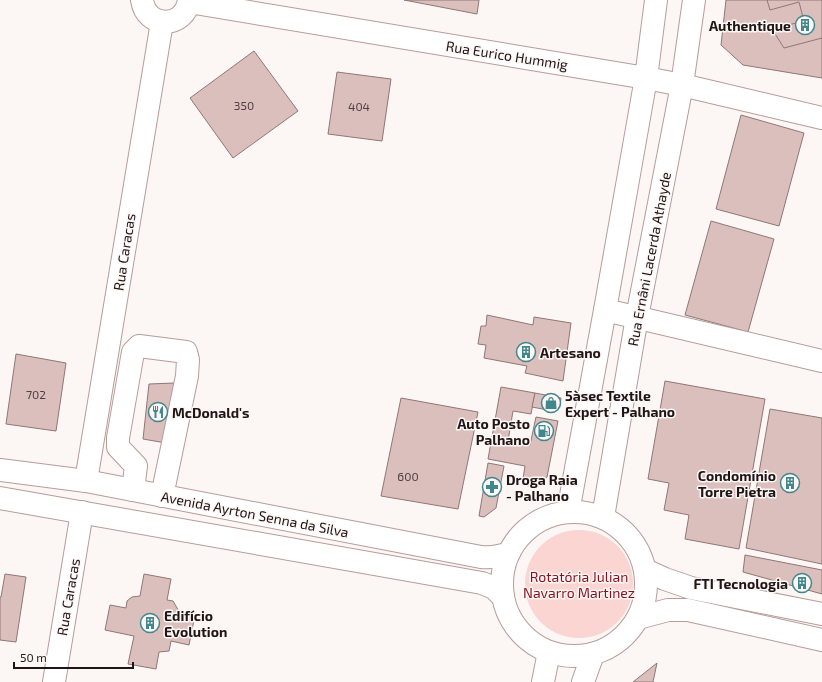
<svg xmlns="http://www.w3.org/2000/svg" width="822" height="682" font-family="'Exo 2',sans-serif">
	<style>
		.green { fill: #fad5d2 }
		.building { fill: #dbbfbc; stroke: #907674 }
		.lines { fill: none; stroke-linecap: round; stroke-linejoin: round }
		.minor-casing { stroke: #b79c9a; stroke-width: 24 }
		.major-casing { stroke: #b79c9a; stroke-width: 24 }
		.minor { stroke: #fff; stroke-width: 22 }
		.major { stroke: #fff; stroke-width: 22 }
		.labels { text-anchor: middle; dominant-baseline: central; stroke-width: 3; stroke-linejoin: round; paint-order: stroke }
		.number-label { font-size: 12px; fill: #4e403f }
		.poi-label { font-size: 14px; font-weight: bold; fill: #1f1515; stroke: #fcf6f5; text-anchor: start }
		.street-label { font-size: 14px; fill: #1f1515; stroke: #fcf6f5 }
		.park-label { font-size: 14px; fill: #8a0f1d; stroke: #fcf6f5 }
	</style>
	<rect width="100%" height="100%" fill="#fcf6f5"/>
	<!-- green -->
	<circle class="green" cx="579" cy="584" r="54"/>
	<!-- building -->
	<g class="building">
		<polygon points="404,0 479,0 477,14"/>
		<polygon points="726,0 822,0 822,78 743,65 721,45"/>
		<polygon points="767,0 822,0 822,38 784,48 772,29 804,21 799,2 770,10"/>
		<polygon points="254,51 298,111 233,158 190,98"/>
		<polygon points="337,72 391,79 382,141 328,134"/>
		<polygon points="741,115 804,133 779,226 716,209"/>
		<polygon points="711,221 774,239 748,332 685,315"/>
		<polygon points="487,315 533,325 534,317 571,323 563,381 525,373 527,366 484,358 486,345 478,344 481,326 486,326"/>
		<polygon points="16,354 66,363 56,431 6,424"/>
		<polygon points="665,381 765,399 739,549 685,539 689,515 664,510 669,483 648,479"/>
		<polygon points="175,383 166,443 143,439 149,384"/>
		<polygon points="501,387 535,393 531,414 513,411 508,441 530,445 536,417 558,421 547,477 538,487 522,485 525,466 488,459"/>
		<polygon points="535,393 561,398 560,406 553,411 532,407"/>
		<polygon points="401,398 478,412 458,509 381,496"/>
		<polygon points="770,409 822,418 822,564 746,548"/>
		<polygon points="488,463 504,466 496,508 484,517 479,516"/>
		<polygon points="745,555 822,570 822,594 743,572"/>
		<polygon points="5,574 26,577 16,642 0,640 0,597 1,597"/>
		<polygon points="144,574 171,579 167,600 173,601 180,613 195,615 189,645 171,641 169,651 159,652 156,669 128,664 134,636 105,630 110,605 126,608 127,601 132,597 140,596"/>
		<polygon points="657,663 653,682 633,682"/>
	</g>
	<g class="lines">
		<!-- minor casing -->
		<g class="minor-casing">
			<g id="minor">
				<path d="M 142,0 C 146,29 185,29 189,0"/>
				<polyline points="189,2 646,78 682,85 822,118"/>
				<polyline points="605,310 822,361"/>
				<polyline points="86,481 162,22"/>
				<polyline points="133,490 136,466 118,447 118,438 133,352 139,346 186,352 188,360 187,376 162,496"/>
				<polyline points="568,512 605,310 646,78 656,0"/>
				<polyline points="603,517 637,317 682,85 694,0"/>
				<polyline points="54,682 82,512"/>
				<polyline points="543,682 549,652"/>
				<polyline points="583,682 593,654"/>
			</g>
		</g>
		<!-- major casing -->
		<g class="major-casing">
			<g id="major">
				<path d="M 0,470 L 86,481 L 481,557 C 492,558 499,557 509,553"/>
				<polyline points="0,498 482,583 494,588 503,597"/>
				<circle cx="574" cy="584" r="72"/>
				<polyline points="645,570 665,579 691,588 822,614"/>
				<polyline points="638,618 668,610 688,610 822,640"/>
			</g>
		</g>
		<!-- minor -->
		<use href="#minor" class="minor"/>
		<!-- major -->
		<use href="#major" class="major"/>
	</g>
	<!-- icons -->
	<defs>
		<g id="building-ring" transform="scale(1)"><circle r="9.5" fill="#fcf6f5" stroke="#40888e" stroke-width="1.5"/><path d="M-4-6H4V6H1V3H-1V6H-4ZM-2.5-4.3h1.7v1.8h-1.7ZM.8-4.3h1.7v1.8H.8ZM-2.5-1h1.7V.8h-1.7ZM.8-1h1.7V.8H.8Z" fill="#40888e"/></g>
		<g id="shop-ring" transform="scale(1)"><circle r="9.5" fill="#fcf6f5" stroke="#40888e" stroke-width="1.5"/><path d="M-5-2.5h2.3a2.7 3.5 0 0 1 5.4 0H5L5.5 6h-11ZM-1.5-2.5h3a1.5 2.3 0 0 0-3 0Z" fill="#40888e"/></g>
		<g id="restaurant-ring" transform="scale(1)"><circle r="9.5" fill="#fcf6f5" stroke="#40888e" stroke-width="1.5"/><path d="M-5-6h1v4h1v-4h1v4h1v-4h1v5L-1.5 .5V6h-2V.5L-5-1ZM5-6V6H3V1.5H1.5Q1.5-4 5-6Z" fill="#40888e"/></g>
		<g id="fuel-ring" transform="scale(1)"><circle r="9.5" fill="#fcf6f5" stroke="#40888e" stroke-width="1.5"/><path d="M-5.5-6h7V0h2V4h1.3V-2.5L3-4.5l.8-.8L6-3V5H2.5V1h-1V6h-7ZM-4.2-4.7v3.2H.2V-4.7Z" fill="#40888e"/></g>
		<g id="pharmacy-ring" transform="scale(1)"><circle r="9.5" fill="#fcf6f5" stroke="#40888e" stroke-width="1.5"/><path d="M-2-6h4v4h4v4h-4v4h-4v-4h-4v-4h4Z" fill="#40888e"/></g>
	</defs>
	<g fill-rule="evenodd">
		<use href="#building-ring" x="805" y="25"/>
		<use href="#building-ring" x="526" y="352"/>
		<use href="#shop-ring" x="551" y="403"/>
		<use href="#restaurant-ring" x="158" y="412"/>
		<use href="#fuel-ring" x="544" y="431"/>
		<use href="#building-ring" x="790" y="483"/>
		<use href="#pharmacy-ring" x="492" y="487"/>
		<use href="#building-ring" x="802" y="583"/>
		<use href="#building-ring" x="150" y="623"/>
	</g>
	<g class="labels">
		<!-- number labels -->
		<g class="number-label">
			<text x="244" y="105">350</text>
			<text x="359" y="106">404</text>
			<text x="36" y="394">702</text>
			<text x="408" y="476">600</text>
		</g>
		<!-- poi labels -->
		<g class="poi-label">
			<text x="791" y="25" text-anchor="end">Authentique</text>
			<text x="540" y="352">Artesano</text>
			<text x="565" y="395">5àsec Textile<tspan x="565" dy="16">Expert - Palhano</tspan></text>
			<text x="172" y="412">McDonald's</text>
			<text x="530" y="423" text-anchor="end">Auto Posto<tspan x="530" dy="16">Palhano</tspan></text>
			<text x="776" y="475" text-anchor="end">Condomínio<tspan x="776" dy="16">Torre Pietra</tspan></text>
			<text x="506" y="479">Droga Raia<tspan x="506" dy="16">- Palhano</tspan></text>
			<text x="788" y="583" text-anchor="end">FTI Tecnologia</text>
			<text x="164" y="615">Edifício<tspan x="164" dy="16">Evolution</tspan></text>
		</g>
		<!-- street labels -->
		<g class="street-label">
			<text transform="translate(507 55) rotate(9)">Rua Eurico Hummig</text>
			<text transform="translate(124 252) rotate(-81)">Rua Caracas</text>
			<text transform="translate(649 259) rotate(-79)">Rua Ernâni Lacerda Athayde</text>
			<text transform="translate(255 514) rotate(11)">Avenida Ayrton Senna da Silva</text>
			<text transform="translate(68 597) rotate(-80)">Rua Caracas</text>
		</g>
		<!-- park labels -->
		<g class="park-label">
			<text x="579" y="576">Rotatória Julian<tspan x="579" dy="16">Navarro Martinez</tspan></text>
		</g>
	</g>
	<!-- scale -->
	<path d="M14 662v6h119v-6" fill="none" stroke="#1f1515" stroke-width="2"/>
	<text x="20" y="662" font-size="12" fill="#1f1515" stroke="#fcf6f5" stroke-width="3" paint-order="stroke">50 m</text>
</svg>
